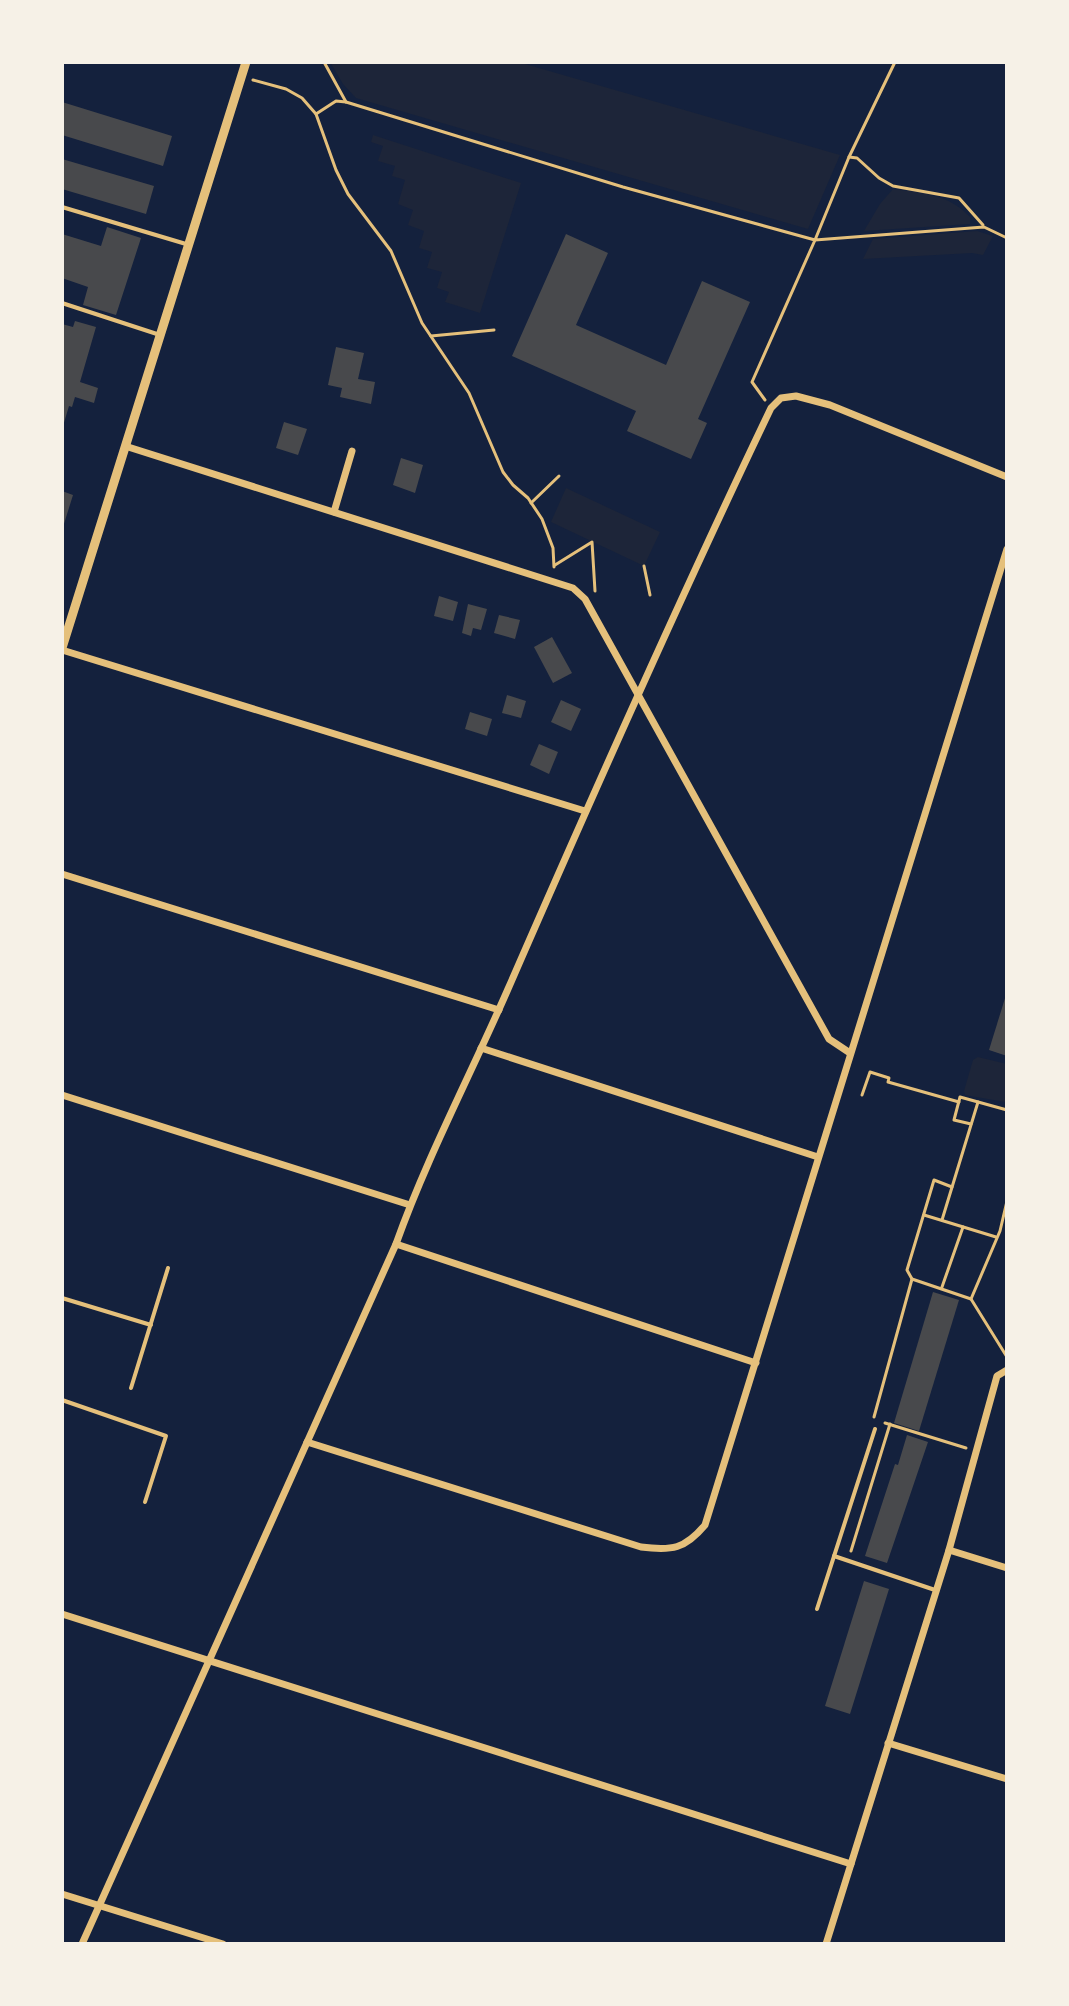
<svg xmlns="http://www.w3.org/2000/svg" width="1069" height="2006" font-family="'Roboto Condensed',sans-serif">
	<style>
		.green { fill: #1d2539 }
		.building { fill: #48494c }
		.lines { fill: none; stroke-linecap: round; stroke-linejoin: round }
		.path { stroke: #e5c07b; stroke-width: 3 }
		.service { stroke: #e5c07b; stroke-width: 4 }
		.minor { stroke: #e5c07b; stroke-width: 7 }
		.tertiary { stroke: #e5c07b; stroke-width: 9 }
	</style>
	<rect width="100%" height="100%" fill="#14213d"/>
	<!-- green -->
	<g class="green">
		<polygon points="330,62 518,62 840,155 808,229 356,98 343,84"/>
		<polygon points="373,135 521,183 480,313 445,302 449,292 437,288 442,272 427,268 432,252 419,248 424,231 408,225 413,210 398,204 405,180 392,176 395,166 378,161 383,146 371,142"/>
		<path d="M 893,189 C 921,193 949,194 970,217 L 970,224 L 864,231 L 880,204 Z"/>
		<polygon points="977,231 993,236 983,255 972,253 863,259 873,239"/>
		<polygon points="566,488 660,532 644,566 551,522"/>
		<polygon points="978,1057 1007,1064 1005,1102 965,1095 964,1091 973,1060"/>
	</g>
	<!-- building -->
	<g class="building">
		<polygon points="62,102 172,136 163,166 62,135"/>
		<polygon points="62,159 154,186 146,214 62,189"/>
		<polygon points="107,227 141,238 116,315 83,305 88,287 62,278 62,234 101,246"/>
		<polygon points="566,234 608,253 576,325 666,365 702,281 750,302 698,419 707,423 691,459 627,431 636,411 512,356"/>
		<polygon points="75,321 96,327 80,382 98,388 94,403 75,397 72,407 69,406 63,426 62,324 73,327"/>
		<polygon points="336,347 364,353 358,379 375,382 371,404 340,397 342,388 328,385"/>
		<polygon points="284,422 307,429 298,455 276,448"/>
		<polygon points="401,458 423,465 415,493 393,485"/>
		<polygon points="62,491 73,495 63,527 62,527"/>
		<polygon points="439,596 458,602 453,621 434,616"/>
		<polygon points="468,604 487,609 481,630 473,628 471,636 462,633"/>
		<polygon points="499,615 520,620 515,639 494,633"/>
		<polygon points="552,637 572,673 553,683 534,647"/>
		<polygon points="507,695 526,701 521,718 502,713"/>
		<polygon points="561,700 581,709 571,731 551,722"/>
		<polygon points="470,712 492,719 487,736 465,729"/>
		<polygon points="539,744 558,752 549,774 530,765"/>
		<polygon points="1006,995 1007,995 1007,1056 989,1050"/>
		<polygon points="933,1292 959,1300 919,1431 894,1423"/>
		<polygon points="907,1435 928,1442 887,1563 865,1556 895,1464 898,1465"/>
		<polygon points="864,1581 889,1589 850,1714 825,1706"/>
	</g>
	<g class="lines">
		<!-- path -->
		<g class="path">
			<polyline points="324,62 346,102"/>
			<polyline points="895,62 849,157 815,240 984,227 1007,238"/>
			<polyline points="253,80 286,89 302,98 316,114 336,170 348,194 391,251 422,323 469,393 503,472 513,485 528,498 542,519 553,548 554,567"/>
			<polyline points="316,114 336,101 346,102 623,187 815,240 752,382 765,400"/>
			<polyline points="849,157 857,158 879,178 893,186 959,198 983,225"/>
			<polyline points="431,336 494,330"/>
			<polyline points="531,503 559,476"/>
			<polyline points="555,565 592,542 595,591"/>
			<polyline points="644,566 650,595"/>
			<polyline points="862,1095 870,1072 889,1078 888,1082 959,1102"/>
			<polyline points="971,1124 954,1120 960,1097 1007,1110"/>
			<polyline points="952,1187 934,1180 907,1270 912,1279 971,1299 1007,1357"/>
			<polyline points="924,1215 996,1237"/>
			<polyline points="942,1220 978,1102"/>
			<polyline points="942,1287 963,1227"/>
			<polyline points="971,1299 1000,1231 1007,1201"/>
			<polyline points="874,1417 912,1279"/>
			<polyline points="885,1423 966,1448"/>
			<polyline points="851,1551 890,1424"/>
		</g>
		<!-- service -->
		<g class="service">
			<polyline points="62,207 186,244"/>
			<polyline points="62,303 160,335"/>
			<polyline points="62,1298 151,1325"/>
			<polyline points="131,1388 168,1268"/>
			<polyline points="62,1400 166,1436 145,1502"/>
			<polyline points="834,1556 935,1590"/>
			<polyline points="817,1609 875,1429"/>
		</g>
		<!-- minor -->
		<g class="minor">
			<polyline points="125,446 573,588 585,599 829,1039 850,1053"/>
			<polyline points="334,512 352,451"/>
			<polyline points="62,650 585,811"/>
			<polyline points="62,874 499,1010"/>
			<polyline points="481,1048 818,1157"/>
			<polyline points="62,1095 410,1205"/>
			<polyline points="396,1244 756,1363"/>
			<path d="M 307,1442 L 641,1547 C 672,1551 685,1549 705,1525 L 1007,549"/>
			<polyline points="949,1550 1007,1568"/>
			<polyline points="62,1614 851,1864"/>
			<polyline points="888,1743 1007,1779"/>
			<polyline points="62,1894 223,1944"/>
			<path d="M 82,1944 L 396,1244 C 427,1157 471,1074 508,989 C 593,794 679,600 771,408 L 781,398 L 796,396 L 830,405 L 1007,477"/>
			<polyline points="826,1944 949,1550 997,1376 1007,1370"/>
		</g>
		<!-- tertiary -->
		<polyline class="tertiary" points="62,648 246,62"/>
	</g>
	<!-- border -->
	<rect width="1069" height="2006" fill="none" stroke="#f6f1e7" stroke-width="128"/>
</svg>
